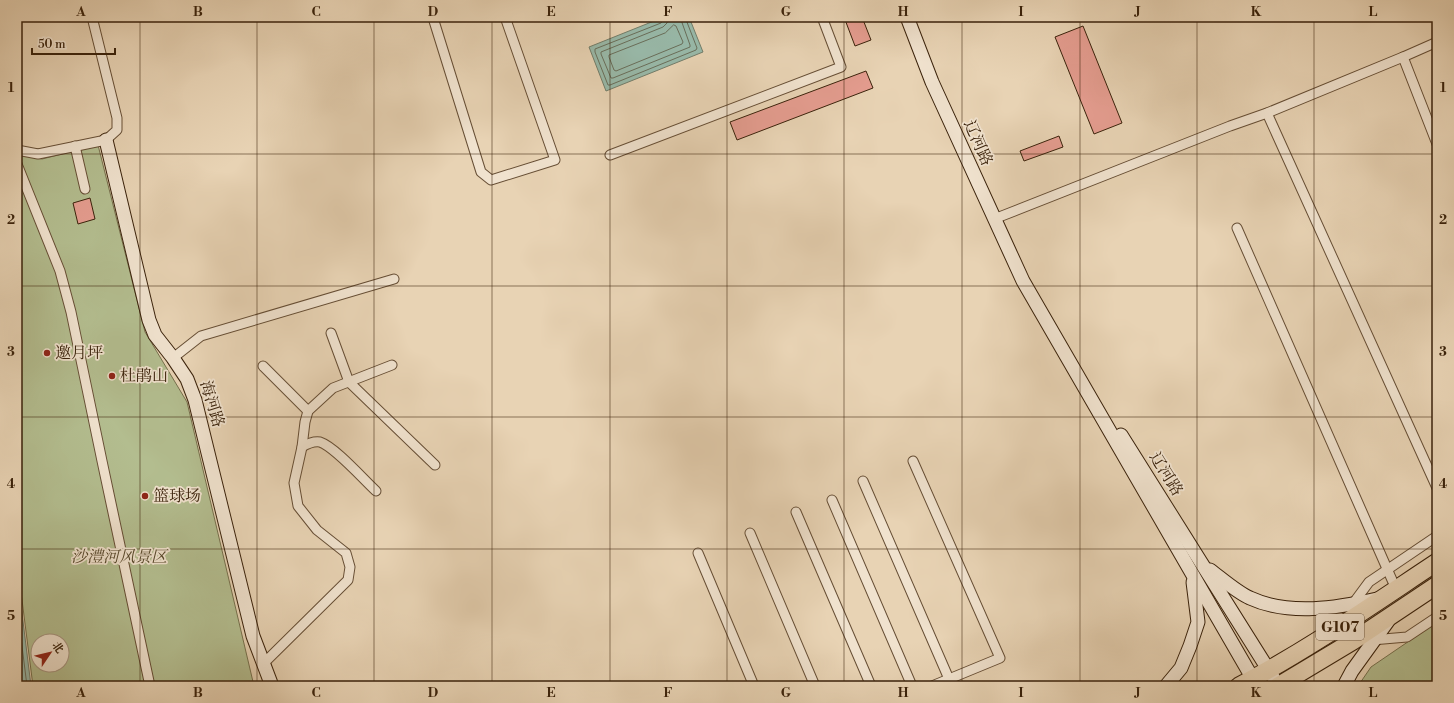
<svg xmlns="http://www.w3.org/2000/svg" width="1454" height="703" font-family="'Libre Bodoni','Noto Serif SC',serif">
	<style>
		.green { fill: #b3bd8f; stroke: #76704d; fill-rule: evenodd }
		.water { fill: #98b9a9; stroke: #727d6a }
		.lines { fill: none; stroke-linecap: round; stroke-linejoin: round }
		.shore { stroke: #696e5a; stroke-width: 1 }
		.building { fill: #e59d90; stroke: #3a220b }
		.street-casing { stroke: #664e35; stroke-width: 11 }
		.secondary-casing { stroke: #3a220b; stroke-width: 15 }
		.highway-casing { stroke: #3a220b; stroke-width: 19 }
		.street { stroke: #f0e2ce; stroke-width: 9 }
		.secondary { stroke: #f0e2ce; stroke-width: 13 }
		.highway { stroke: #e8d3b4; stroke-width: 17 }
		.grid { fill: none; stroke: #3a220b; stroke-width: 1; stroke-opacity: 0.55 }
		.poi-dot { fill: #8f2418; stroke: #f0e2ce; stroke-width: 1.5 }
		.labels { text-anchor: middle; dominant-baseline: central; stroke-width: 3.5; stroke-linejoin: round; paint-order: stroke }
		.shield { fill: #f0e2ce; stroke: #715c46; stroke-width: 1 }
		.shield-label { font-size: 15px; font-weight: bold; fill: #3a220b }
		.street-label { font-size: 16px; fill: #3a220b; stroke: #f0e2ce }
		.poi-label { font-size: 16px; fill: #3a220b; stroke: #f0e2ce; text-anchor: start }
		.park-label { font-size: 16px; font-style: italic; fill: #58492c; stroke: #f0e2ce }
		.neatline { fill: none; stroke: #3a220b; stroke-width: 1.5 }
		.grid-label { font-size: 13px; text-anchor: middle; font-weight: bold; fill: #3a220b }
	</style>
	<rect width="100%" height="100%" fill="#e8d3b4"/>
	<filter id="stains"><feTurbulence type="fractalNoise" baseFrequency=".005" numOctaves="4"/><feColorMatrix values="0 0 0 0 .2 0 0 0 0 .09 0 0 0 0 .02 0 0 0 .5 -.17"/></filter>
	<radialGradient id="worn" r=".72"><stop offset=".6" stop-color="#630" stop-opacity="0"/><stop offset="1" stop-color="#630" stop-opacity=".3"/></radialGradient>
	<!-- green -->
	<g class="green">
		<path d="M 98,145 L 145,332 L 187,402 L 254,686 L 33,686 L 17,561 L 17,154 L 42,159 ZM 38,641 L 62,641 L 62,665 L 38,665 Z"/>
		<polygon points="1437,622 1437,686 1358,686 1371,667"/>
	</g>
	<!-- water -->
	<g class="water">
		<polygon points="664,17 689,17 703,52 606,91 589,47"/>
		<polygon points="17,573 31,686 17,686"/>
	</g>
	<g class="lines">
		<!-- shore -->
		<g class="shore">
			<polyline points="664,17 663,20 661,23 595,49 595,52 608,85 610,85 696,50 697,48 685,17"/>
			<polyline points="669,17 667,23 663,27 601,52 601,54 611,78 613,78 690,47 690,45 680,17"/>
			<polygon points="674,25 676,26 683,42 682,44 616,71 614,70 609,57 609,55 665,33"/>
			<polyline points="17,606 27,686"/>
		</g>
	</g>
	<!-- building -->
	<g class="building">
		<polygon points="844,17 862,17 871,40 855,46"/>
		<polygon points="1083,26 1122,123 1094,134 1055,37"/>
		<polygon points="866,71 873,88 737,140 730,122"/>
		<polygon points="1059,136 1063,147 1024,161 1020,151"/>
		<polygon points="90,198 95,219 78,224 73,203"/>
	</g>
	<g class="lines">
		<!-- street casing -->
		<g class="street-casing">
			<g id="street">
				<polyline points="435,17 434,21 481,172 491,180 555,160 505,17"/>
				<polyline points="1403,57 1437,42"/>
				<polyline points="1267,113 1437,488"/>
				<polyline points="75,146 85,189"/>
				<polyline points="17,150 38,154 106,140 117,130 117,118 92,17"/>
				<polyline points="610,155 841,67 822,17"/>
				<polyline points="17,164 60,271 71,312 102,461 150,686"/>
				<polyline points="994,219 1230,126 1267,113 1403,57 1437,144"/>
				<polyline points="1237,228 1396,589"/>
				<polyline points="331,333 349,382 435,465"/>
				<polyline points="173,358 201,336 394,279"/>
				<polyline points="263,366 308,411"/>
				<path d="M 302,447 C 307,444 314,441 320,442 C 335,447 363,479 376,491"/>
				<polyline points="913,461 1000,658 932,686"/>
				<polyline points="863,481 949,679"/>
				<polyline points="832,500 912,686"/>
				<polyline points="796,512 871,686"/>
				<polyline points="750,533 815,686"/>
				<polyline points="698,553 754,686"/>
				<polyline points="1352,605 1369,582 1437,536"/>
				<polyline points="1372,640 1407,637 1437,617"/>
				<polyline points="263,664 348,580 350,567 346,553 317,530 298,506 294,483 302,447 305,422 308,411 333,388 392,365"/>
			</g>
		</g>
		<!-- secondary casing -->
		<g class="secondary-casing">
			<g id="secondary">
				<polyline points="907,17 932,82 1023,281 1257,686"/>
				<polyline points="106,140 149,320 155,335 173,358 187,379 195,400 253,636 272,686"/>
				<polyline points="1121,435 1273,677"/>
				<path d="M 1210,570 C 1222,579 1238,593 1250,598 C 1289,616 1337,608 1377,599"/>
				<polyline points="1166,686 1181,668 1190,646 1198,622 1193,582"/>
				<polyline points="1344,686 1352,671 1388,621"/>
			</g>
		</g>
		<!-- highway casing -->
		<g class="highway-casing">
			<g id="highway">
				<path d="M 1239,686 C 1308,650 1372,605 1437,562"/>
				<polyline points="1278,686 1353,641 1437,585"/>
			</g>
		</g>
		<!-- street -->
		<use href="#street" class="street"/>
		<!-- secondary -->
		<use href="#secondary" class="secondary"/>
		<!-- highway -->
		<use href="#highway" class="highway"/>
	</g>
	<!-- grid -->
	<path class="grid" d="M 140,17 L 140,686M 257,17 L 257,686M 374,17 L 374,686M 492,17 L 492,686M 610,17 L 610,686M 727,17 L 727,686M 844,17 L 844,686M 962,17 L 962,686M 1080,17 L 1080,686M 1197,17 L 1197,686M 1314,17 L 1314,686M 17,154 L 1437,154M 17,286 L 1437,286M 17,417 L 1437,417M 17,549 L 1437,549"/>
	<!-- markers -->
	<g class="poi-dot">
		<circle cx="47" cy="353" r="4"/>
		<circle cx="112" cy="376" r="4"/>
		<circle cx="145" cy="496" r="4"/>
	</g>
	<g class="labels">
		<!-- shield labels -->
		<rect class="shield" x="1316" y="614" width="48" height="26" rx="3"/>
		<g class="shield-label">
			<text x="1340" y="627">G107</text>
		</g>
		<!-- street labels -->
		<g class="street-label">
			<text transform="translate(978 143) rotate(66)">辽河路</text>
			<text transform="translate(212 404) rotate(73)">海河路</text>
			<text transform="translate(1166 474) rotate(58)">辽河路</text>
		</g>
		<!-- poi labels -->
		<g class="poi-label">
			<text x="55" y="353">邀月坪</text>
			<text x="120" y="376">杜鹃山</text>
			<text x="153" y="496">篮球场</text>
		</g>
		<!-- park labels -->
		<g class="park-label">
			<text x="119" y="557">沙澧河风景区</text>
		</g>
	</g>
	<!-- margin -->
	<rect width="1454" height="703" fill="none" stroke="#e8d3b4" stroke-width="44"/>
	<!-- north arrow -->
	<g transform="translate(50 653) rotate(55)"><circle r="19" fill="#f0e2ce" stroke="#a79580"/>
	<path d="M0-3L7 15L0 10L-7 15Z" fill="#8f2418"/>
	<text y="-6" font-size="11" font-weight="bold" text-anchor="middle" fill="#3a220b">北</text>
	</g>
	<!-- scale -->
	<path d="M32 48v6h83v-6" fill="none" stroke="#3a220b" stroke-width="2"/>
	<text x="38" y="48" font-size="12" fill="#3a220b" stroke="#f0e2ce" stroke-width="3" paint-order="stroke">50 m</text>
	<rect x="22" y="22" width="1410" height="659" class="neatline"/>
	<g class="grid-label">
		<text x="81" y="16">A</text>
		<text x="198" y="16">B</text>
		<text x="316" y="16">C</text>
		<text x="433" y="16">D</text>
		<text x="551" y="16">E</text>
		<text x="668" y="16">F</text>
		<text x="786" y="16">G</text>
		<text x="903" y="16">H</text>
		<text x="1021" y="16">I</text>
		<text x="1138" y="16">J</text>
		<text x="1256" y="16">K</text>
		<text x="1373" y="16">L</text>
		<text x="11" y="92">1</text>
		<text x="1443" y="92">1</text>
		<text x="11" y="224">2</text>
		<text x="1443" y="224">2</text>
		<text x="11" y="356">3</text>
		<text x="1443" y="356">3</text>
		<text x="11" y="488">4</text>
		<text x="1443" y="488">4</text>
		<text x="11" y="620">5</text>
		<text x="1443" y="620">5</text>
		<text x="81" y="697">A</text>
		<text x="198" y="697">B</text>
		<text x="316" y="697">C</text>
		<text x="433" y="697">D</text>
		<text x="551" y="697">E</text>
		<text x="668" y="697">F</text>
		<text x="786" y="697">G</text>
		<text x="903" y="697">H</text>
		<text x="1021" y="697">I</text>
		<text x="1138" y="697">J</text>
		<text x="1256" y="697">K</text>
		<text x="1373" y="697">L</text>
	</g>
	<rect width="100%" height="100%" filter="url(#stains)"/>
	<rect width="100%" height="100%" fill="url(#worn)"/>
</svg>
